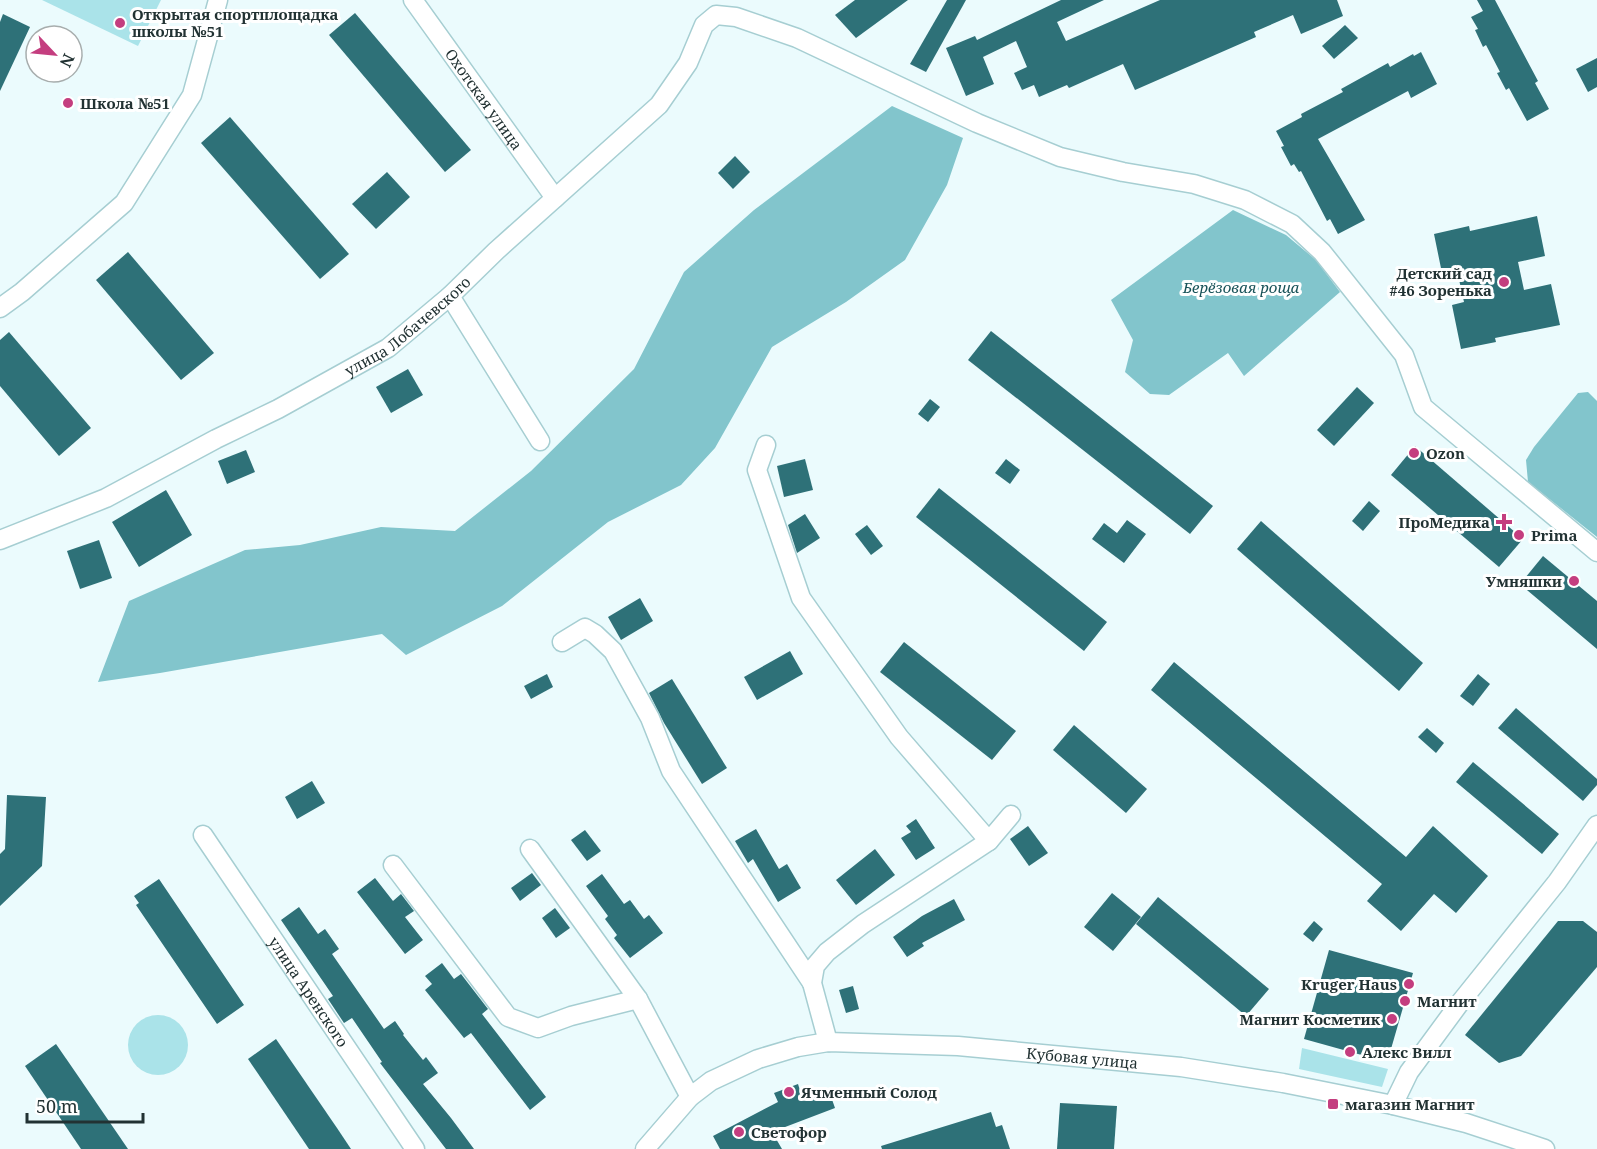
<svg xmlns="http://www.w3.org/2000/svg" width="1597" height="1149" font-family="'Noto Serif',serif">
	<style>
		.green { fill: #aae3e9 }
		.forest { fill: #82c5cc }
		.building { fill: #2e7178 }
		.lines { fill: none; stroke-linecap: round; stroke-linejoin: round }
		.street-casing { stroke: #a6ced2; stroke-width: 21 }
		.street { stroke: #fff; stroke-width: 18 }
		.poi-dot { fill: #c43e7f; stroke: #fff; stroke-width: 2 }
		.labels { text-anchor: middle; dominant-baseline: central; stroke-width: 6; stroke-linejoin: round; paint-order: stroke }
		.poi-label { font-size: 15px; font-weight: bold; fill: #223233; stroke: #fff; text-anchor: start }
		.street-label { font-size: 15px; fill: #223233; stroke: #fff }
		.park-label { font-size: 15px; font-style: italic; fill: #185258; stroke: #fff }
	</style>
	<rect width="100%" height="100%" fill="#ebfbfd"/>
	<!-- green -->
	<g class="green">
		<polygon points="42,0 161,0 138,46"/>
		<circle cx="158" cy="1045" r="30"/>
		<polygon points="1302,1048 1388,1069 1382,1087 1299,1069"/>
	</g>
	<!-- forest -->
	<g class="forest">
		<polygon points="892,106 963,138 947,185 905,260 846,302 772,347 715,448 681,485 608,522 502,606 406,655 382,634 160,673 98,682 129,601 245,550 300,545 381,527 455,531 531,471 634,369 684,272 754,210"/>
		<polygon points="1233,210 1286,235 1316,260 1340,292 1244,376 1228,353 1169,395 1150,394 1125,372 1133,340 1111,300"/>
		<polygon points="1588,392 1597,401 1597,537 1528,482 1526,460 1534,447 1578,393"/>
	</g>
	<!-- building -->
	<g class="building">
		<polygon points="855,0 908,0 856,38 835,15"/>
		<polygon points="947,0 966,0 926,72 910,64"/>
		<polygon points="1061,0 1104,0 1057,22 1066,41 1160,0 1337,0 1343,16 1301,34 1293,15 1254,32 1256,37 1135,90 1123,64 1069,88 1067,85 1039,97 1034,85 1022,90 1014,73 1027,67 1016,41 983,57 994,84 966,96 946,48 975,36 977,40"/>
		<polygon points="1477,0 1495,0 1538,81 1535,83 1549,109 1527,121 1509,88 1506,90 1497,73 1500,72 1486,45 1483,47 1475,30 1478,29 1471,17 1483,11"/>
		<polygon points="355,13 471,150 445,172 329,35"/>
		<polygon points="3,14 30,27 0,91 0,22"/>
		<polygon points="1345,25 1358,38 1334,59 1322,46"/>
		<polygon points="1421,52 1437,84 1411,98 1408,91 1318,139 1365,220 1338,234 1330,219 1327,221 1301,171 1299,172 1294,164 1291,166 1281,147 1284,146 1276,131 1302,117 1301,114 1343,92 1341,89 1388,63 1390,67 1413,54 1414,56"/>
		<polygon points="1597,58 1597,87 1588,92 1576,69"/>
		<polygon points="230,117 349,254 320,279 201,143"/>
		<polygon points="735,156 750,172 733,189 718,173"/>
		<polygon points="387,172 410,197 376,229 352,204"/>
		<polygon points="1537,216 1545,256 1518,262 1524,290 1551,284 1560,325 1495,338 1496,342 1461,349 1452,305 1464,302 1458,275 1443,278 1434,234 1469,226 1470,231"/>
		<polygon points="128,252 214,353 181,380 96,280"/>
		<polygon points="991,331 1213,506 1190,534 968,360"/>
		<polygon points="9,332 91,428 59,456 0,386 0,340"/>
		<polygon points="408,369 423,395 391,413 376,387"/>
		<polygon points="1357,387 1374,403 1334,446 1317,430"/>
		<polygon points="930,399 940,407 928,422 918,414"/>
		<polygon points="1415,446 1523,539 1499,567 1391,475"/>
		<polygon points="246,450 255,472 227,484 218,461"/>
		<polygon points="805,459 813,490 784,497 777,466"/>
		<polygon points="1006,459 1020,470 1010,484 995,473"/>
		<polygon points="939,488 1107,622 1084,651 916,517"/>
		<polygon points="166,490 192,535 139,567 112,522"/>
		<polygon points="1369,501 1380,511 1363,531 1352,521"/>
		<polygon points="805,514 820,538 797,553 788,525"/>
		<polygon points="1127,520 1146,534 1124,563 1092,539 1104,523 1117,533"/>
		<polygon points="1261,521 1423,663 1399,691 1237,549"/>
		<polygon points="867,525 883,546 871,555 855,534"/>
		<polygon points="99,540 112,578 80,589 67,551"/>
		<polygon points="1543,556 1597,601 1597,649 1520,584"/>
		<polygon points="640,598 653,621 621,640 608,617"/>
		<polygon points="904,642 1016,731 992,760 880,672"/>
		<polygon points="790,651 803,674 757,700 744,677"/>
		<polygon points="1174,662 1406,857 1433,826 1488,876 1456,913 1434,894 1401,931 1367,901 1382,884 1151,690"/>
		<polygon points="547,674 553,687 531,699 524,686"/>
		<polygon points="1478,674 1490,684 1473,706 1460,696"/>
		<polygon points="672,679 727,768 702,784 664,723 649,693"/>
		<polygon points="1516,708 1597,779 1597,785 1583,801 1498,728"/>
		<polygon points="1074,725 1147,789 1126,813 1053,750"/>
		<polygon points="1427,728 1444,743 1436,753 1418,737"/>
		<polygon points="1473,762 1559,834 1542,854 1456,782"/>
		<polygon points="312,781 325,803 297,819 285,797"/>
		<polygon points="7,795 46,797 42,866 0,906 0,854 5,849"/>
		<polygon points="916,819 935,848 916,860 901,838 911,832 906,826"/>
		<polygon points="1028,826 1048,853 1029,866 1010,839"/>
		<polygon points="756,829 779,869 787,864 801,888 778,902 753,859 748,863 735,841"/>
		<polygon points="585,830 601,851 587,861 571,840"/>
		<polygon points="875,849 895,875 856,905 836,880"/>
		<polygon points="532,873 541,885 520,901 511,888"/>
		<polygon points="602,874 624,904 630,900 644,919 649,915 663,933 630,958 614,938 617,935 605,919 608,916 586,886"/>
		<polygon points="375,878 393,901 401,894 414,911 405,917 423,940 405,954 357,892"/>
		<polygon points="159,879 244,1005 217,1024 136,905 139,903 134,896"/>
		<polygon points="1112,893 1141,917 1113,951 1084,927"/>
		<polygon points="1158,897 1269,989 1246,1016 1136,924"/>
		<polygon points="954,899 965,920 922,943 924,946 907,957 893,937 922,916"/>
		<polygon points="299,907 318,934 325,929 339,949 332,954 384,1029 395,1021 404,1034 403,1035 423,1060 426,1057 438,1073 423,1084 451,1118 474,1149 446,1149 380,1063 382,1062 352,1018 344,1023 328,999 333,996 281,920"/>
		<polygon points="555,908 570,928 556,938 542,918"/>
		<polygon points="1314,921 1323,929 1313,942 1303,934"/>
		<polygon points="1558,921 1583,921 1597,932 1597,967 1521,1056 1499,1063 1465,1035"/>
		<polygon points="1329,950 1413,973 1391,1049 1376,1059 1304,1039"/>
		<polygon points="442,963 454,979 461,974 488,1009 482,1014 546,1097 530,1110 471,1033 464,1038 425,990 432,984 425,976"/>
		<polygon points="853,986 859,1009 846,1013 839,990"/>
		<polygon points="276,1039 337,1128 351,1149 309,1149 248,1059"/>
		<polygon points="56,1044 76,1073 128,1149 81,1149 25,1066"/>
		<polygon points="798,1084 802,1097 828,1088 835,1108 772,1132 782,1149 720,1149 713,1136 778,1102 774,1093"/>
		<polygon points="1060,1103 1117,1106 1114,1149 1057,1149"/>
		<polygon points="991,1112 996,1127 1002,1125 1010,1149 882,1149 881,1146"/>
	</g>
	<g class="lines">
		<!-- street casing -->
		<g class="street-casing">
			<g id="street">
				<path id="s1" d="M 413,0 L 555,198"/>
				<polyline points="450,296 540,441"/>
				<polyline points="0,308 22,292 124,203 192,95 218,0"/>
				<polyline points="766,445 757,470 801,598 899,737 989,841"/>
				<path id="s2" d="M 0,540 L 106,498 L 216,439 L 278,409 L 388,348 L 450,296 L 496,251 L 659,105 L 688,63 L 704,25 L 716,15 L 736,17 L 797,38 L 977,123 L 1060,157 L 1123,172 L 1194,184 L 1245,200 L 1292,224 L 1322,252 L 1404,355 L 1423,407 L 1597,552"/>
				<polyline points="562,642 585,628 595,634 613,651 650,718 671,771 812,983"/>
				<path id="s3" d="M 203,835 L 415,1149"/>
				<polyline points="530,849 638,999 690,1097"/>
				<polyline points="393,865 508,1017 538,1028 571,1016 638,999"/>
				<polyline points="828,1042 812,983 815,966 827,952 863,924 989,841 1011,815"/>
				<polyline points="1393,1105 1409,1072 1459,1004 1557,882 1597,825"/>
				<path id="s4" d="M 645,1149 L 690,1097 L 711,1081 L 758,1059 L 798,1047 L 828,1042 L 958,1046 L 1181,1067 L 1283,1083 L 1393,1105 L 1466,1123 L 1545,1149"/>
			</g>
		</g>
		<!-- street -->
		<use href="#street" class="street"/>
	</g>
	<!-- markers -->
	<g class="poi-dot">
		<circle cx="120" cy="23" r="6"/>
		<circle cx="68" cy="103" r="6"/>
		<circle cx="1504" cy="282" r="6"/>
		<circle cx="1414" cy="453" r="6"/>
		<path d="M1501 513h6v6h6v6h-6v6h-6v-6h-6v-6h6z"/>
		<circle cx="1519" cy="535" r="6"/>
		<circle cx="1574" cy="581" r="6"/>
		<circle cx="1409" cy="984" r="6"/>
		<circle cx="1405" cy="1001" r="6"/>
		<circle cx="1392" cy="1019" r="6"/>
		<circle cx="1350" cy="1052" r="6"/>
		<circle cx="789" cy="1092" r="6"/>
		<rect x="1327" y="1098" width="12" height="12" rx="3"/>
		<circle cx="739" cy="1132" r="6"/>
	</g>
	<g class="labels">
		<!-- poi labels -->
		<g class="poi-label">
			<text x="132" y="14">Открытая спортплощадка<tspan x="132" dy="17">школы №51</tspan></text>
			<text x="80" y="103">Школа №51</text>
			<text x="1492" y="273" text-anchor="end">Детский сад<tspan x="1492" dy="17">#46 Зоренька</tspan></text>
			<text x="1426" y="453">Ozon</text>
			<text x="1490" y="522" text-anchor="end">ПроМедика</text>
			<text x="1531" y="535">Prima</text>
			<text x="1562" y="581" text-anchor="end">Умняшки</text>
			<text x="1397" y="984" text-anchor="end">Kruger Haus</text>
			<text x="1417" y="1001">Магнит</text>
			<text x="1380" y="1019" text-anchor="end">Магнит Косметик</text>
			<text x="1362" y="1052">Алекс Вилл</text>
			<text x="801" y="1092">Ячменный Солод</text>
			<text x="1345" y="1104">магазин Магнит</text>
			<text x="751" y="1132">Светофор</text>
		</g>
		<!-- street labels -->
		<g class="street-label">
			<text stroke="none"><textPath href="#s1" startOffset="122">Охотская улица</textPath></text>
			<text stroke="none"><textPath href="#s2" startOffset="462">улица Лобачевского</textPath></text>
			<text stroke="none"><textPath href="#s3" startOffset="189">улица Аренского</textPath></text>
			<text stroke="none"><textPath href="#s4" startOffset="474">Кубовая улица</textPath></text>
		</g>
		<!-- park labels -->
		<g class="park-label">
			<text x="1241" y="287">Берёзовая роща</text>
		</g>
	</g>
	<!-- north arrow -->
	<g transform="translate(54 54) rotate(116)"><circle r="28" fill="#ffffff" stroke="#a7adad" stroke-width="1.5"/>
	<path d="M0-4.5L10 22L0 15L-10 22Z" fill="#c43e7f"/>
	<text y="-9" font-size="16" font-weight="bold" text-anchor="middle" fill="#223233">N</text>
	</g>
	<!-- scale -->
	<path d="M27 1113v9h116v-9" fill="none" stroke="#223233" stroke-width="3"/>
	<text x="36" y="1113" font-size="18" fill="#223233" stroke="#ffffff" stroke-width="4.5" paint-order="stroke">50 m</text>
</svg>
